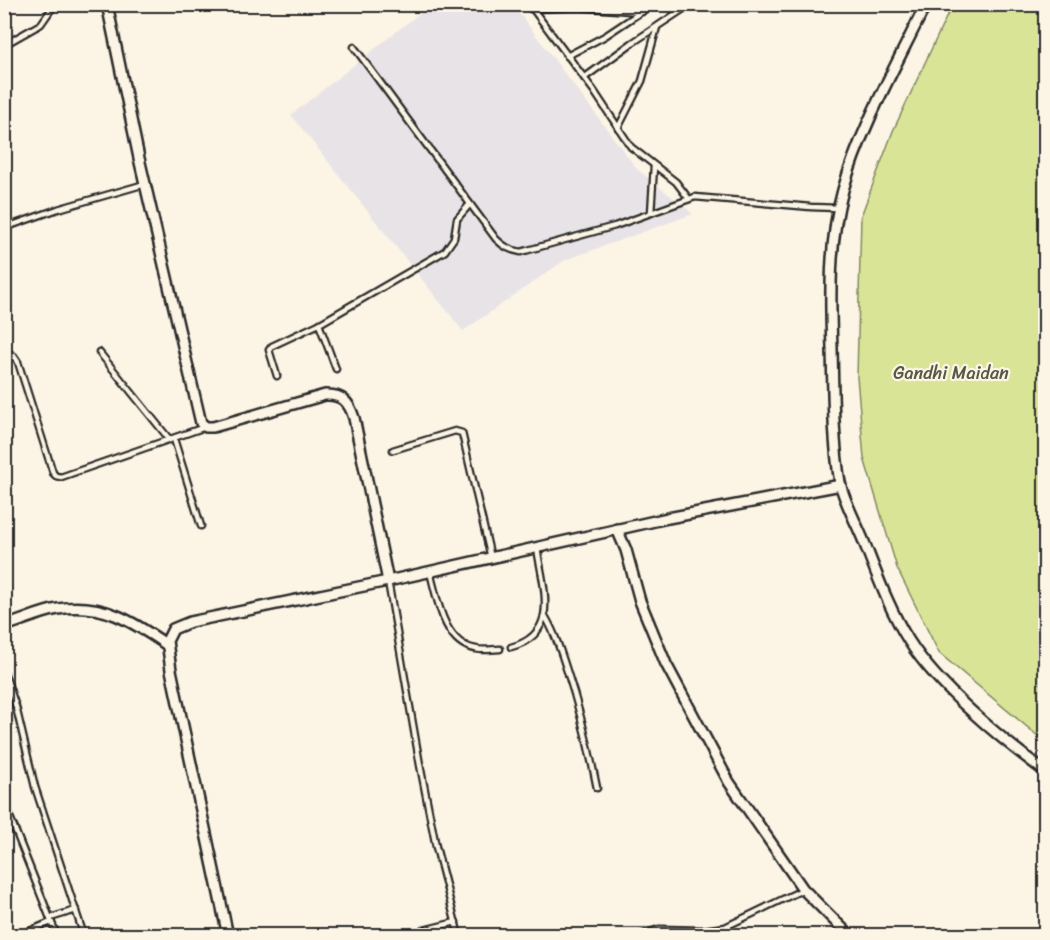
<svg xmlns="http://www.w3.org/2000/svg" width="1050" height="940" font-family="Sriracha,sans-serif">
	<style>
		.built { fill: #e8e3e6 }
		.green { fill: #d9e497; stroke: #828861; stroke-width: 1.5 }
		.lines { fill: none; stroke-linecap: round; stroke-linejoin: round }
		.service-casing { stroke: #2b2b2b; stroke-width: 9 }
		.minor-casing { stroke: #2b2b2b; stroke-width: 14 }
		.service { stroke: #fcf5e5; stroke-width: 4.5 }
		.minor { stroke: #fcf5e5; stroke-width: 9 }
		.labels { text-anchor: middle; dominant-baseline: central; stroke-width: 4.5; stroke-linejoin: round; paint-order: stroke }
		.park-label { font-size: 18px; fill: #565946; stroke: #fcf5e5 }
	</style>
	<rect width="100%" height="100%" fill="#fcf5e5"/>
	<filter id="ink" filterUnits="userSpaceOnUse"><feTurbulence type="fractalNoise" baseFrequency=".0167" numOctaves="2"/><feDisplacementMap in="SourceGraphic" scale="12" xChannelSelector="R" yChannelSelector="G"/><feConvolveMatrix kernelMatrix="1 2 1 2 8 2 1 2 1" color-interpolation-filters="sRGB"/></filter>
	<g filter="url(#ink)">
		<!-- built -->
		<polygon class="built" points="430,5 513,5 637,169 693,214 565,260 463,331 291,115"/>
		<!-- green -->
		<polygon class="green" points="952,5 1045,5 1045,742 939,653 897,568 864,458 857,377 861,216 893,131"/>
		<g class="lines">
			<!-- service casing -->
			<g class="service-casing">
				<g id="service">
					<polyline points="529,4 594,91 631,147 676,182 689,199"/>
					<polyline points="531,9 579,7 642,12"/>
					<polyline points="4,45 41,24 55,4"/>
					<path d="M 354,47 L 496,239 C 504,247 510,250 521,252 L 615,226 L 695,197 L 811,207 L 838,208"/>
					<polyline points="567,56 605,36 653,4"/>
					<polyline points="584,78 632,43 691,4"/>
					<polyline points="618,128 642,81 657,27"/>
					<polyline points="651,213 654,166"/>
					<polyline points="4,228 58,209 145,184"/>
					<polyline points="319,324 336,369"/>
					<polyline points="4,350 14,356 18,362 53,473 56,476 61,477 205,427"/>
					<polyline points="99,352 170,440"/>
					<polyline points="277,376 269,350 272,346 319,324 445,251 454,238 457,219 470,204"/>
					<polyline points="174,439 201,526"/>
					<polyline points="393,450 455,431 462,433 491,558"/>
					<path d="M 430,572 C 437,597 443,644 476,649 C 483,651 492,649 500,649"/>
					<polyline points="388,581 420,765 436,847 459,936"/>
					<path d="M 545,616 C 555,633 561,652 567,671 C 580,710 589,748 597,788"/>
					<path d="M 511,647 C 561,634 543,587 537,548"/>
					<polyline points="4,672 16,707 35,787 84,936"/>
					<polyline points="4,802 57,936"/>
					<polyline points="50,918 76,910"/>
					<polyline points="18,936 51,922"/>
					<polyline points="399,936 456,922"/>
					<polyline points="638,936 659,929 703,930 725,927 802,890"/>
				</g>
			</g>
			<!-- minor casing -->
			<g class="minor-casing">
				<g id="minor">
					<path d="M 107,4 L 139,158 L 201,423 L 206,427 L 213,427 L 325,395 C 342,394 349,402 354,418 L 388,581"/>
					<path d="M 926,4 C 898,62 860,129 843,190 C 829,239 830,297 832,348 C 833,390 833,441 840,483 C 844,501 857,524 864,542 C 877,575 890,611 909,641 C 938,687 1001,739 1046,772"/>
					<polyline points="617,529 626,550 640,601 666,664 729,782 803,889 850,936"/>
					<path d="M 4,626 C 22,621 40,612 58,609 C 103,602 132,621 167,645"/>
					<polyline points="228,936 171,670 167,641 173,629 190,622 388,581 668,518 841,485"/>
				</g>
			</g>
			<!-- service -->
			<use href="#service" class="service"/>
			<!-- minor -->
			<use href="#minor" class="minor"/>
		</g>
	</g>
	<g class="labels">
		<!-- park labels -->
		<g class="park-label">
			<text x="951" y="373">Gandhi Maidan</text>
		</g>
	</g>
	<!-- margin -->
	<rect width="1050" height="940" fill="none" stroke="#fcf5e5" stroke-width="24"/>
	<rect x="12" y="12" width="1026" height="916" fill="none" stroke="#2b2b2b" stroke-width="2" filter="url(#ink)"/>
</svg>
